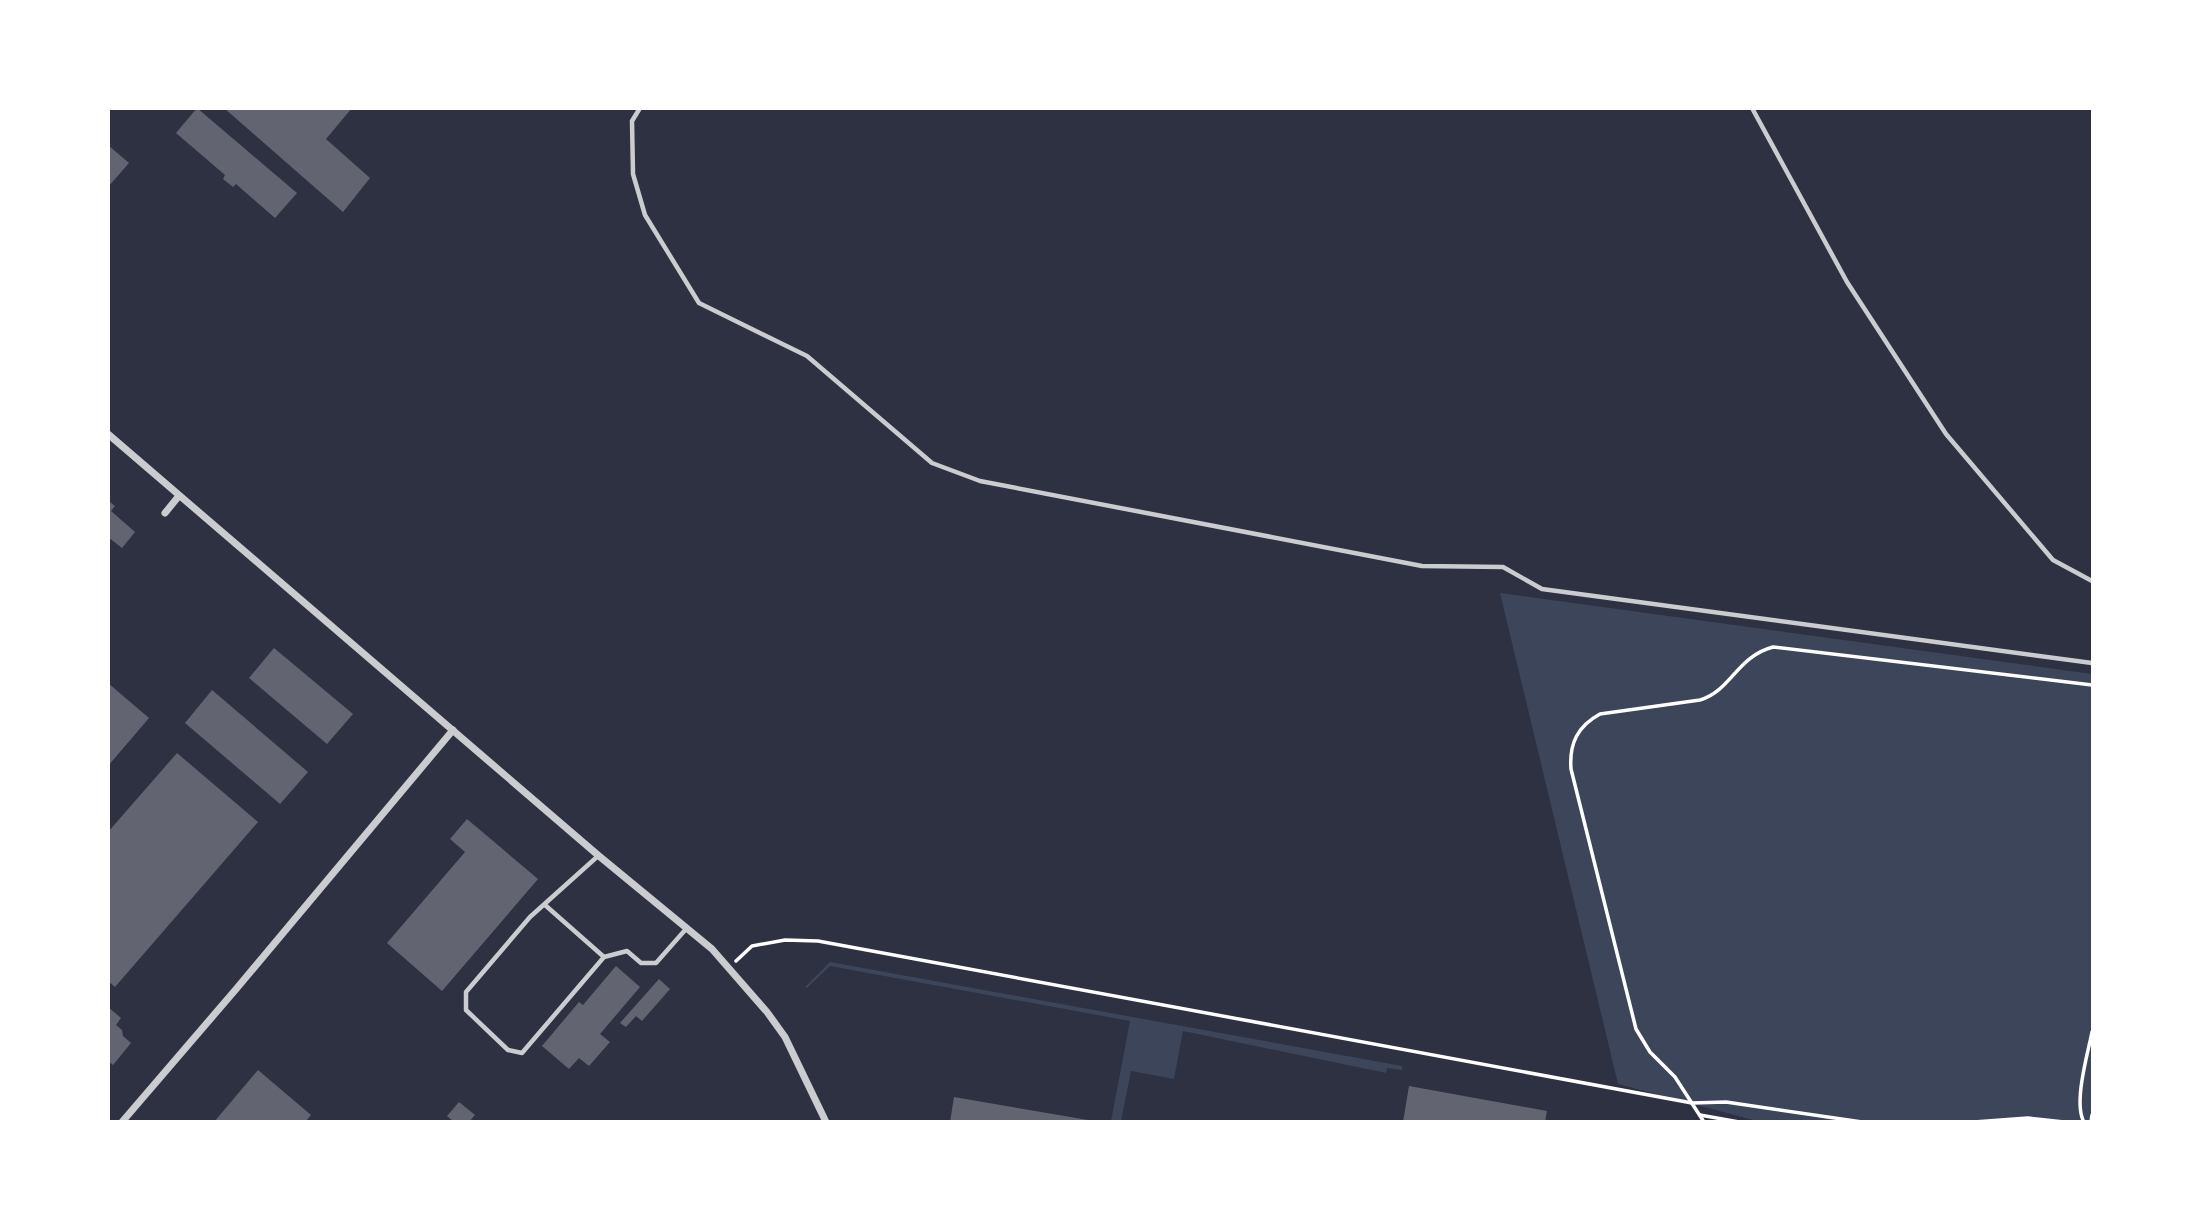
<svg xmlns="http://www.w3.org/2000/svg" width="2201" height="1230" font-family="'Open Sans',sans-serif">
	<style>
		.green { fill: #3c4559 }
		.building { fill: #626471 }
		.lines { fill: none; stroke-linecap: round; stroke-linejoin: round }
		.path { stroke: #fff; stroke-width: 3.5 }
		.service { stroke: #caccd0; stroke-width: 4.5 }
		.minor { stroke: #caccd0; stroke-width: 7 }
	</style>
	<rect width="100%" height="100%" fill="#2d3142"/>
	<!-- green -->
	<g class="green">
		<polygon points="1500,593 2092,674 2092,1121 1757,1121 1618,1084"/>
		<polygon points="830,962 1402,1066 1402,1070 1387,1068 1386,1073 1183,1031 1174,1079 1131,1071 1121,1121 1111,1121 1130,1021 830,966 807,988 805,987"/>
	</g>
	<!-- building -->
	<g class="building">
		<polygon points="197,108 297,193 275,218 236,184 233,187 223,179 225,175 176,133"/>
		<polygon points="224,108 352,108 326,139 370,178 343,212"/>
		<polygon points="108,145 129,163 108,187"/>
		<polygon points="110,502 115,506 111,511 135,532 122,548 108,537"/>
		<polygon points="274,648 353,714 327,744 249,678"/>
		<polygon points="108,683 149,718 108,766"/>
		<polygon points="212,690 308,772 280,804 185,723"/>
		<polygon points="177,753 258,822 115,987 108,981 108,832"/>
		<polygon points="467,819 538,879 442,991 387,943 465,852 450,839"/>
		<polygon points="616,966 640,987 600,1034 610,1042 589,1066 579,1058 569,1069 542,1046 579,1002 583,1005"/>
		<polygon points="659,979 670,989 642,1021 636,1016 626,1027 620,1023"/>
		<polygon points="108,1007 121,1018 116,1025 122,1030 123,1036 131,1043 113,1065 108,1061"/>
		<polygon points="258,1070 311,1115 305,1122 214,1122"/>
		<polygon points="1409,1086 1547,1111 1545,1122 1403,1122"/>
		<polygon points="954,1097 1088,1120 1088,1122 950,1122"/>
		<polygon points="459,1102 475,1115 469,1122 454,1122 447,1116"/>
	</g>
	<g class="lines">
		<!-- path -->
		<g class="path">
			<polyline points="736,961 752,946 785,940 818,941 1692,1103 1726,1102 1862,1122"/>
			<polyline points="1700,1115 1739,1122"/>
			<path d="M 1704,1122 L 1675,1077 L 1650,1052 L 1636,1029 L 1571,769 C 1569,743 1578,726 1600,714 L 1700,700 C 1732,690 1736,657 1773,647 L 2092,685"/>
			<polyline points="1974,1122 2028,1118 2064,1122"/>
			<path d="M 2084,1122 C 2073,1103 2088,1053 2092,1032"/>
			<polyline points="2091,1122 2092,1115"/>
		</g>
		<!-- service -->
		<g class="service">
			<polyline points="640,108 632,121 633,174 645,215 699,303 807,356 932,463 980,481 1422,566 1503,567 1542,589 2092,663"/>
			<polyline points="1752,108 1847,282 1946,434 2053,560 2092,581"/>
			<polyline points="598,856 530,917 466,992 466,1010 508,1050 522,1053 604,957 627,951 641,963 656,963 686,929"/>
			<polyline points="545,905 604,957"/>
		</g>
		<!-- minor -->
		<g class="minor">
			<polyline points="108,434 599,856 712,949 767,1012 785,1037 826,1122"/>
			<polyline points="165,513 178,497"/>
			<polyline points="122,1122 237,988 453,730"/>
		</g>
	</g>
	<!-- border -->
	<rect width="2201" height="1230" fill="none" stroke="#ffffff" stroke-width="220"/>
</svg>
